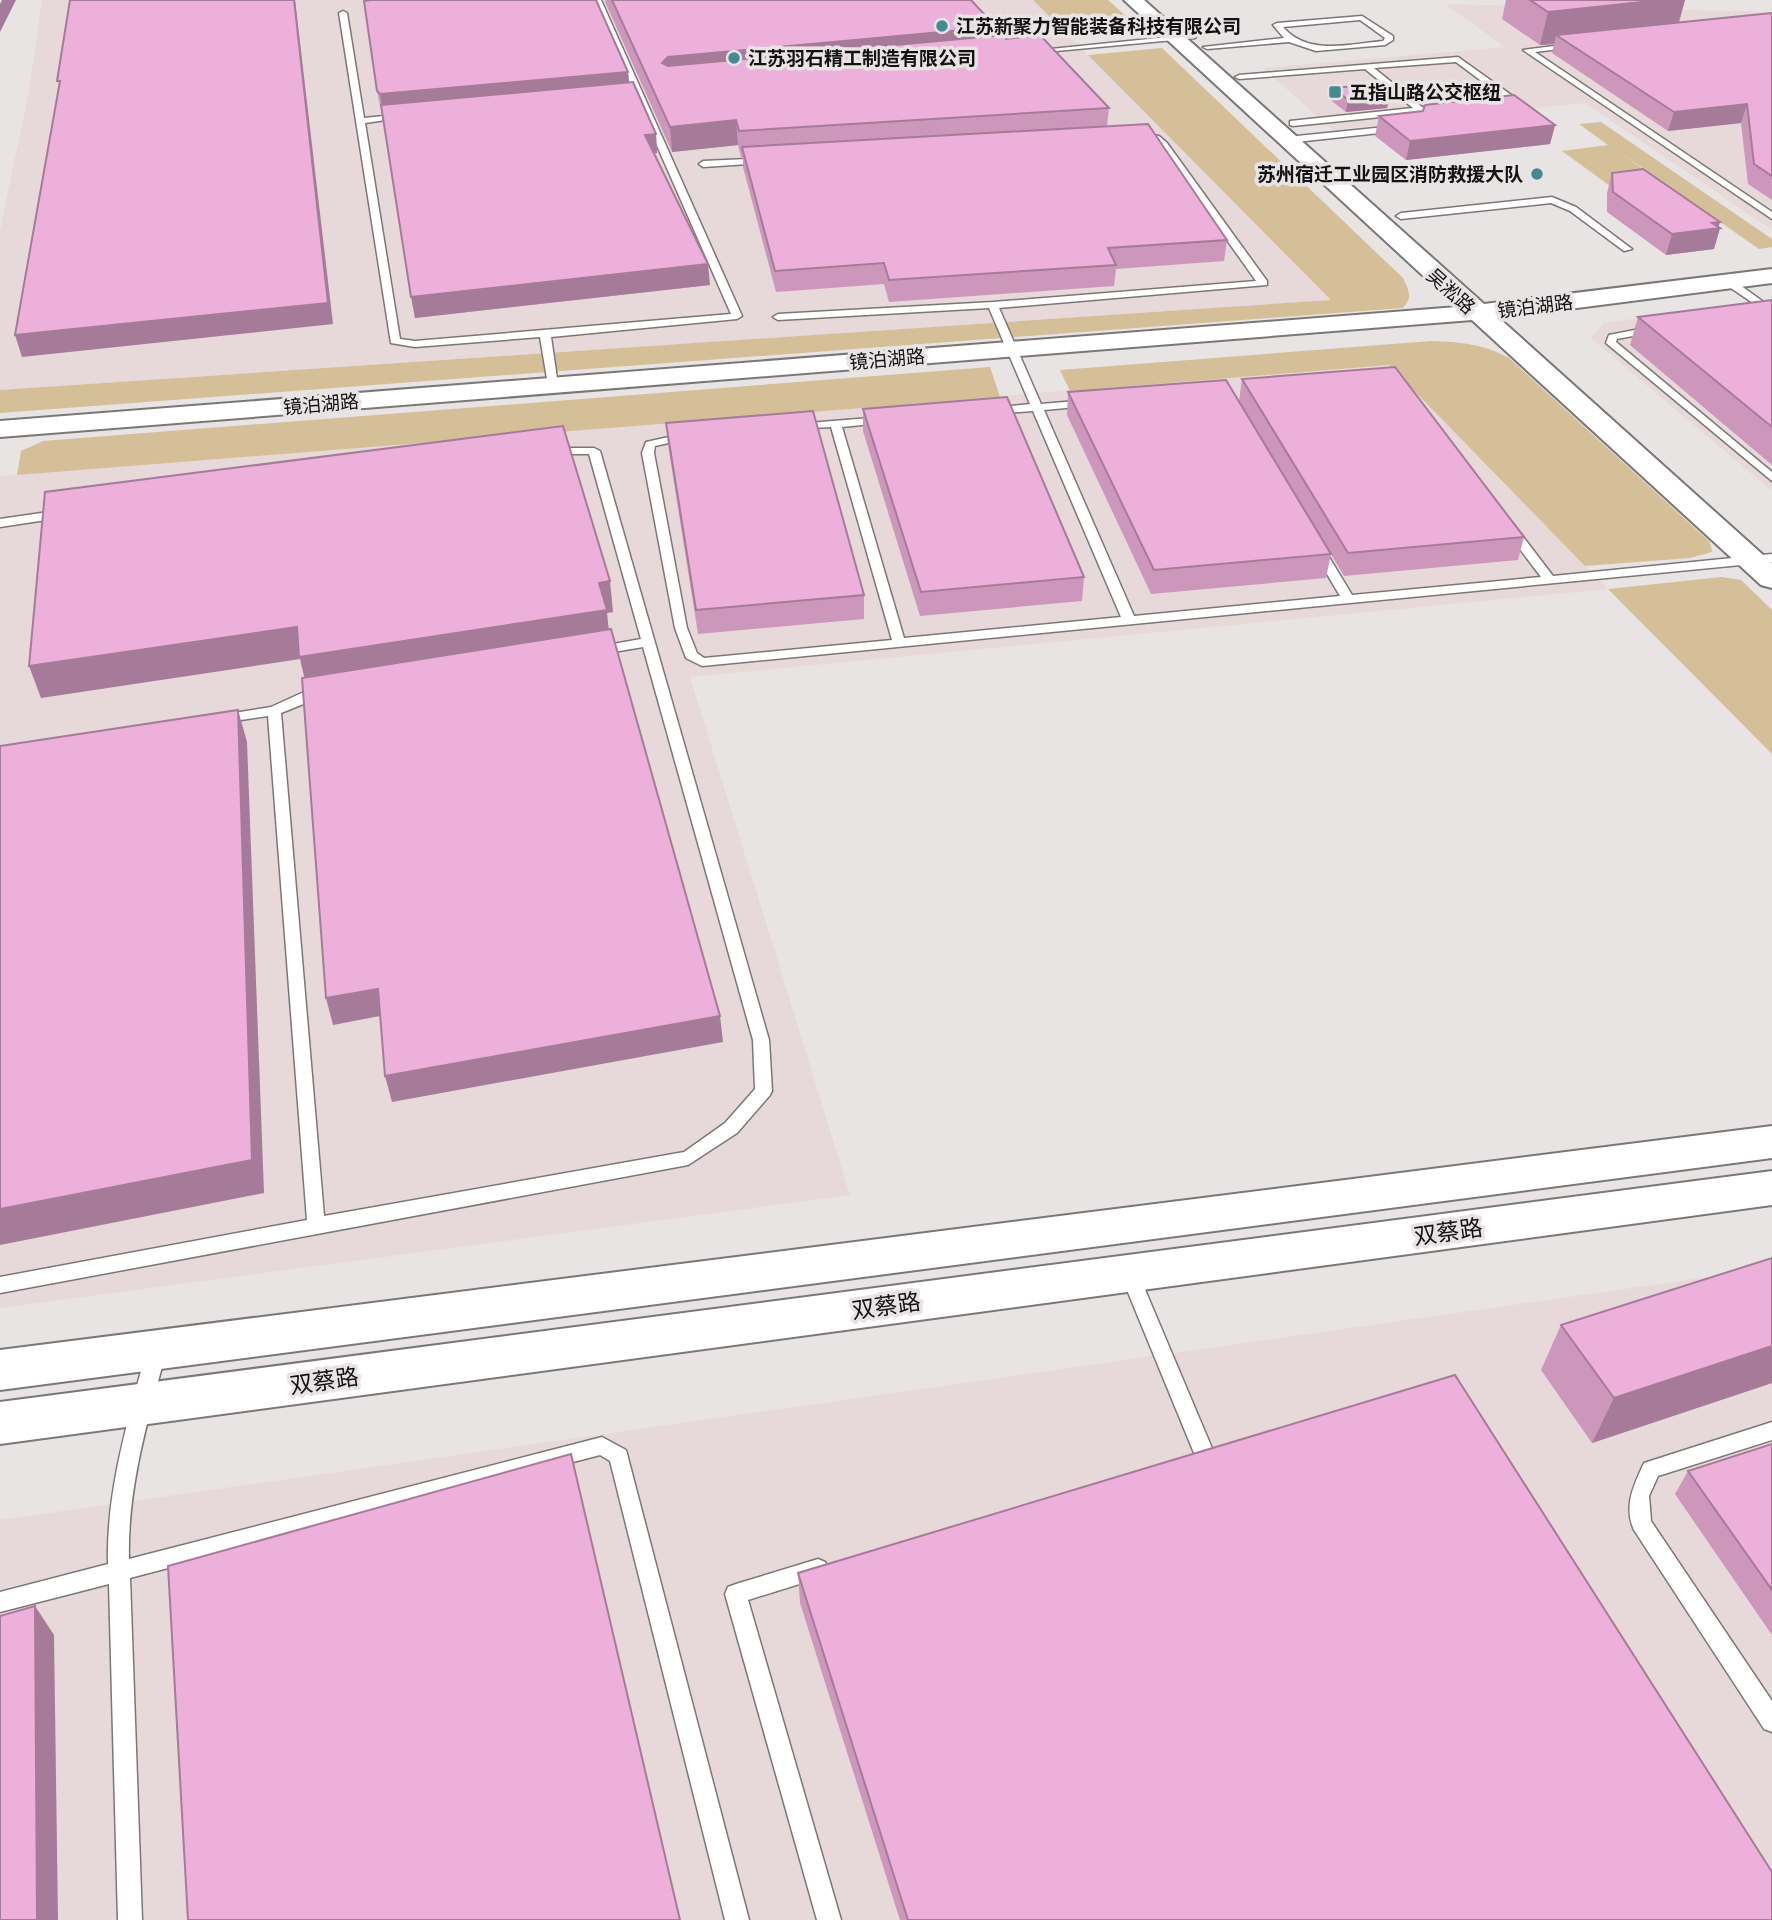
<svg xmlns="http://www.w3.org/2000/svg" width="1772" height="1920" font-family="Manrope,'Noto Sans SC',sans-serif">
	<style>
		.built { fill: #e7d8d9 }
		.green { fill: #d5bf98 }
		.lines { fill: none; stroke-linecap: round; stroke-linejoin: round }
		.lane-casing { stroke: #7c7777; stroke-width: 3 }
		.secondary-casing { stroke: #7c7777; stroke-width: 4 }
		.lane { fill: #fff; fill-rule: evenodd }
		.secondary { fill: #fff; fill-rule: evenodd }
		.wall { fill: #cc97bb }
		.shaded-wall { fill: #a67b99 }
		.building { fill: #edb0da; stroke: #a67b99; stroke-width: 2 }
		.poi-dot { fill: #438b90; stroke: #e9e4e4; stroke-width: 2.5 }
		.labels { text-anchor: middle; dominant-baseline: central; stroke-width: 7; stroke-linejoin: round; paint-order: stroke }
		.far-poi-label { font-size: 19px; font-weight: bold; fill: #131112; stroke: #e9e4e4; text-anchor: start }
		.far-street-label { font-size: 19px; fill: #131112; stroke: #e9e4e4 }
		.street-label { font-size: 23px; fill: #131112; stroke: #e9e4e4 }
	</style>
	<rect width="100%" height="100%" fill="#e9e4e4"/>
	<!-- built -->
	<g class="built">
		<polygon points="42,0 1033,0 1332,300 0,390 0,230 29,91"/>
		<polygon points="1445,4 1772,12 1772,230 1585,103 1333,130 1263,68 1505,47"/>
		<polygon points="1772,299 1772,491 1591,338 1604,323"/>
		<polygon points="1389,365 1608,589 690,677 850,1195 0,1308 0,476"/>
		<polygon points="1772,1268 1772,1920 0,1920 0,1520"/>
	</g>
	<!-- green -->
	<g class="green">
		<polygon points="1033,0 1108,0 1144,32 1071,38"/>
		<path d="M 1162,48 L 1403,278 C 1409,291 1413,297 1403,308 L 0,413 L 0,390 L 1331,300 L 1088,55 Z"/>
		<polygon points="1601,122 1772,239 1772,247 1759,249 1618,151 1658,180 1610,186 1562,151 1608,145 1579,124"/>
		<path d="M 1431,341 C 1461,342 1483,344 1509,358 L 1710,542 L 1712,552 L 1690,558 L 1585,566 L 1389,365 L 1070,391 L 1060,370 Z"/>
		<polygon points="990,367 1000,397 17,475 21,451 43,441"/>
		<polygon points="1722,577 1741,580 1772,610 1772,754 1608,589"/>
	</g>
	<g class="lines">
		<!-- lane casing -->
		<g class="lane-casing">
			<g id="lane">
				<polygon points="593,0 601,0 742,316 737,319 551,337 558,385 553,388 548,385 540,337 415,347 391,343 339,13 343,11 347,13 364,118 403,114 407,117 365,123 400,339 415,341 731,314"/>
				<path d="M 1362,16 L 1393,36 L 1393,40 L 1385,45 L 1316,51 L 1289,42 L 1207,49 L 1203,47 L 1284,38 L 1273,25 L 1277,23 ZM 1360,20 L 1385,38 L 1383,41 C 1348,44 1308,56 1283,27 Z"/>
				<polygon points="1198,34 1195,38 1035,53 1031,51"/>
				<polygon points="1578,43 1575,47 1535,52 1772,212 1772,219 1523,50"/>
				<polygon points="1458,57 1514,97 1514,101 1494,103 1494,99 1504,98 1456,62 1374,68 1422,107 1444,104 1448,107 1420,113 1293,126 1290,125 1290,121 1413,108 1365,69 1239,79 1235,77 1239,75"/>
				<polygon points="1395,126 1398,127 1398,131 1287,143 1283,140 1287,137"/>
				<polygon points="1140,133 1159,136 1167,143 1267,281 1267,285 999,308 1041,404 1088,400 1093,403 1088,406 1044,410 1134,616 1340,596 1311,547 1317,543 1323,547 1352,595 1541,577 1504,528 1510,524 1514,525 1553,576 1772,554 1772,562 702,666 686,658 675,628 642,453 646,442 687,433 691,434 691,438 655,446 654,453 687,628 697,653 704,658 892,640 831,427 792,429 790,427 796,424 882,417 888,420 882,423 842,427 904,638 1121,617 1033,411 992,414 986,411 992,408 1030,404 989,308 778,320 773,317 778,314 993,302 1256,281 1161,147 1153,140 1137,138 1137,134"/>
				<polygon points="767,158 767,162 764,163 703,167 699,164 703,161"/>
				<polygon points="1552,197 1576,207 1632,249 1624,251 1570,211 1551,203 1401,219 1396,216 1401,213"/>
				<polygon points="1725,280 1733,280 1772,308 1772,316 1725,284"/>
				<polygon points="1655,326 1660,329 1659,331 1617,339 1616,342 1772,472 1772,481 1606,343 1609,335"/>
				<polygon points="594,448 600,451 769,1040 772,1091 770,1095 737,1133 688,1165 0,1293 0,1277 307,1220 268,716 221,723 214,719 221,715 271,707 304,692 324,689 331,693 281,713 324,1216 684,1152 725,1123 755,1089 753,1040 643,647 596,655 589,651 596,647 641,639 589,454 550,454 544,451 550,448"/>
				<polygon points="62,510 68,514 66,517 0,527 0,519"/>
				<polygon points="1129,1265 1136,1268 1138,1273 1214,1453 1211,1459 1204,1462 1197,1459 1194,1453 1120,1273 1122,1268"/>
				<path d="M 156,1344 L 163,1346 L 166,1352 C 148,1419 127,1489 129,1559 L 602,1437 L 626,1450 L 749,1920 L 725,1920 L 610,1461 L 600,1455 L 130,1578 L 142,1920 L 118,1920 L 109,1584 L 0,1612 L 0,1592 L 108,1564 C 106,1492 128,1421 146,1352 L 149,1346 Z"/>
				<path d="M 1772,1422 L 1772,1440 L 1658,1476 L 1649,1496 L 1651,1521 L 1772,1701 L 1772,1732 L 1764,1729 L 1634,1530 C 1623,1506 1634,1485 1644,1463 Z"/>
				<polygon points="818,1559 825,1562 829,1569 825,1576 748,1600 841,1920 817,1920 725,1594 728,1587 736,1584"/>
			</g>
		</g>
		<!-- secondary casing -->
		<g class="secondary-casing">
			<g id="secondary">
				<polygon points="1124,0 1144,0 1484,304 1772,269 1772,283 1499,318 1772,563 1772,588 1761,585 1472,320 0,437 0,421 1457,307"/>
				<polygon points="1772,1126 1772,1158 0,1390 0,1350"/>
				<polygon points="1772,1171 1772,1205 0,1444 0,1402"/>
			</g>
		</g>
		<!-- lane -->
		<use href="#lane" class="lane"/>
		<!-- secondary -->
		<use href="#secondary" class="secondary"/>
	</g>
	<!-- wall -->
	<g class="wall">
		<polygon points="605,0 971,0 996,27 995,36 1006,39 1109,108 1107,126 1227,240 1224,261 1116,269 1114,286 889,302 884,284 776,292 743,167 743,157 741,157 738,145 672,152 606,4"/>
		<polygon points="1506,0 1685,0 1679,23 1772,13 1772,200 1748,184 1741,123 1668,131 1552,53 1554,44 1540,45 1502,19"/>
		<polygon points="628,72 629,82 656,134 657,153 654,154 710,285 415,318 383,113 381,110 377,91"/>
		<polygon points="1334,88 1390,95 1387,108 1346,112 1332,101"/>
		<polygon points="1379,116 1555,125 1550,144 1406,160 1375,136"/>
		<polygon points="1612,173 1720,228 1714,249 1666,255 1607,212 1607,193"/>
		<polygon points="1772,300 1772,465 1630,345 1638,317"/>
		<polygon points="1242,379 1524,537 1518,560 1344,576 1331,554 1326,578 1151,594 1067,415 1068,392 1239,401"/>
		<polygon points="863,409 1084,577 1082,601 920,616 863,431"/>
		<polygon points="666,423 864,595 864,619 698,634 668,445"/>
		<polygon points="1772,1258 1772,1383 1592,1443 1541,1370 1561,1325"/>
		<polygon points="1772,1444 1772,1635 1675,1494 1688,1471"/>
		<polygon points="798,1573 1772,1920 900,1920 800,1603"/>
	</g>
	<!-- shaded-wall -->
	<g class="shaded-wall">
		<polygon points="2,0 16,0 0,32 0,4"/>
		<polygon points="294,0 295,0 333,324 22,357 15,335"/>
		<polygon points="1661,0 1685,0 1676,31 1556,35 1554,44 1540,45 1548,12"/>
		<polygon points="996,27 995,50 670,81 662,63 668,57"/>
		<polygon points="628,72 630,91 383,114 380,94"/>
		<polygon points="1390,95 1387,108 1346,112 1348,100"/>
		<polygon points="1747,104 1741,123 1668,131 1674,112"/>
		<polygon points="736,120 738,145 672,152 670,127"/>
		<polygon points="1555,125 1550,144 1406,160 1410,141"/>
		<polygon points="656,134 657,153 647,154 645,135"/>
		<polygon points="1720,222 1718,228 1720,228 1714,249 1666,255 1672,234 1712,223"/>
		<polygon points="708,264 710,285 415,318 411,297"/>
		<polygon points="610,581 613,612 607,613 610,641 307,689 300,659 41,698 29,666"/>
		<polygon points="238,710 247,742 264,1193 0,1245 0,1209"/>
		<polygon points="378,989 385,1015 333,1025 326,998"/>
		<polygon points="720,1016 723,1042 392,1102 385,1076"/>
		<polygon points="1772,1346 1772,1383 1592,1443 1614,1398"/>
		<polygon points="35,1606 54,1635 58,1920 37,1920"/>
	</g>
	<!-- building -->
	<g class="building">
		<polygon points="70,0 294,0 328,303 15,335 60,81 57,81"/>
		<polygon points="372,0 596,0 628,72 380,94 377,91 364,1"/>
		<polygon points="612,0 971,0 996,27 668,57 662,63 668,66 1004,35 1006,39 1040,35 1109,108 739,131 736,120 670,127"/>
		<polygon points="1530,0 1661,0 1548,12"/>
		<polygon points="1772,13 1772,176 1754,164 1747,104 1674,112 1556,35"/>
		<polygon points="633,82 656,134 645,135 708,264 411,297 381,105"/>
		<polygon points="1375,84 1390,95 1348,100 1334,88"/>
		<polygon points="1514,95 1555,125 1410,141 1379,116 1423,111 1425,105"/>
		<polygon points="1148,124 1227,240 1108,248 1116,265 889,280 884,263 775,271 742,147"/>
		<polygon points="1643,169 1720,222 1712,223 1720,228 1672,234 1613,192 1612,173"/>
		<polygon points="1772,300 1772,427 1638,317"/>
		<polygon points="1395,367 1524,537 1348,553 1242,379"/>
		<polygon points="1226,380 1331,554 1154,570 1068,392"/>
		<polygon points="1007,397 1084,577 921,592 863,409"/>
		<polygon points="813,411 864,595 696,610 666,423"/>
		<polygon points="563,426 610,581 599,583 607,610 299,657 297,627 29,666 45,492"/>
		<polygon points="611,629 720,1016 385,1076 378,989 326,998 302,678"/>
		<polygon points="238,710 252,1160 0,1209 0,746"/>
		<polygon points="1772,1258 1772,1346 1614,1398 1561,1325"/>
		<polygon points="1455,1375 1772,1872 1772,1920 908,1920 798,1573"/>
		<polygon points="1772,1444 1772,1590 1688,1471"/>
		<polygon points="571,1454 680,1920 188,1920 168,1566"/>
		<polygon points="35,1606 37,1920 0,1920 0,1616"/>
	</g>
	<!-- markers -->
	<g class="poi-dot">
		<circle cx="942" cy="26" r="7"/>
		<circle cx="734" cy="58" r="7"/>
		<rect x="1328" y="85" width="14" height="14" rx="3.5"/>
		<circle cx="1537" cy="174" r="7"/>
	</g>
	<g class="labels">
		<!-- far-poi labels -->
		<g class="far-poi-label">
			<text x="956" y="26">江苏新聚力智能装备科技有限公司</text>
			<text x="748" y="58">江苏羽石精工制造有限公司</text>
			<text x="1349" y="92">五指山路公交枢纽</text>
			<text x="1523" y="174" text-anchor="end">苏州宿迁工业园区消防救援大队</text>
		</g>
		<!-- far-street labels -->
		<g class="far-street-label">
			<text transform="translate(1451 291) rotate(42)">吴淞路</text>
			<text transform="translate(1535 306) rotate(-7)">镜泊湖路</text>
			<text transform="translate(887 359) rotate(-5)">镜泊湖路</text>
			<text transform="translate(321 404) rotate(-5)">镜泊湖路</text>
		</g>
		<!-- street labels -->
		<g class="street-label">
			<text transform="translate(1448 1231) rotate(-8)">双蔡路</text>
			<text transform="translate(886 1305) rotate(-8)">双蔡路</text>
			<text transform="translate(324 1380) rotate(-8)">双蔡路</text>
		</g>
	</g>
</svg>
